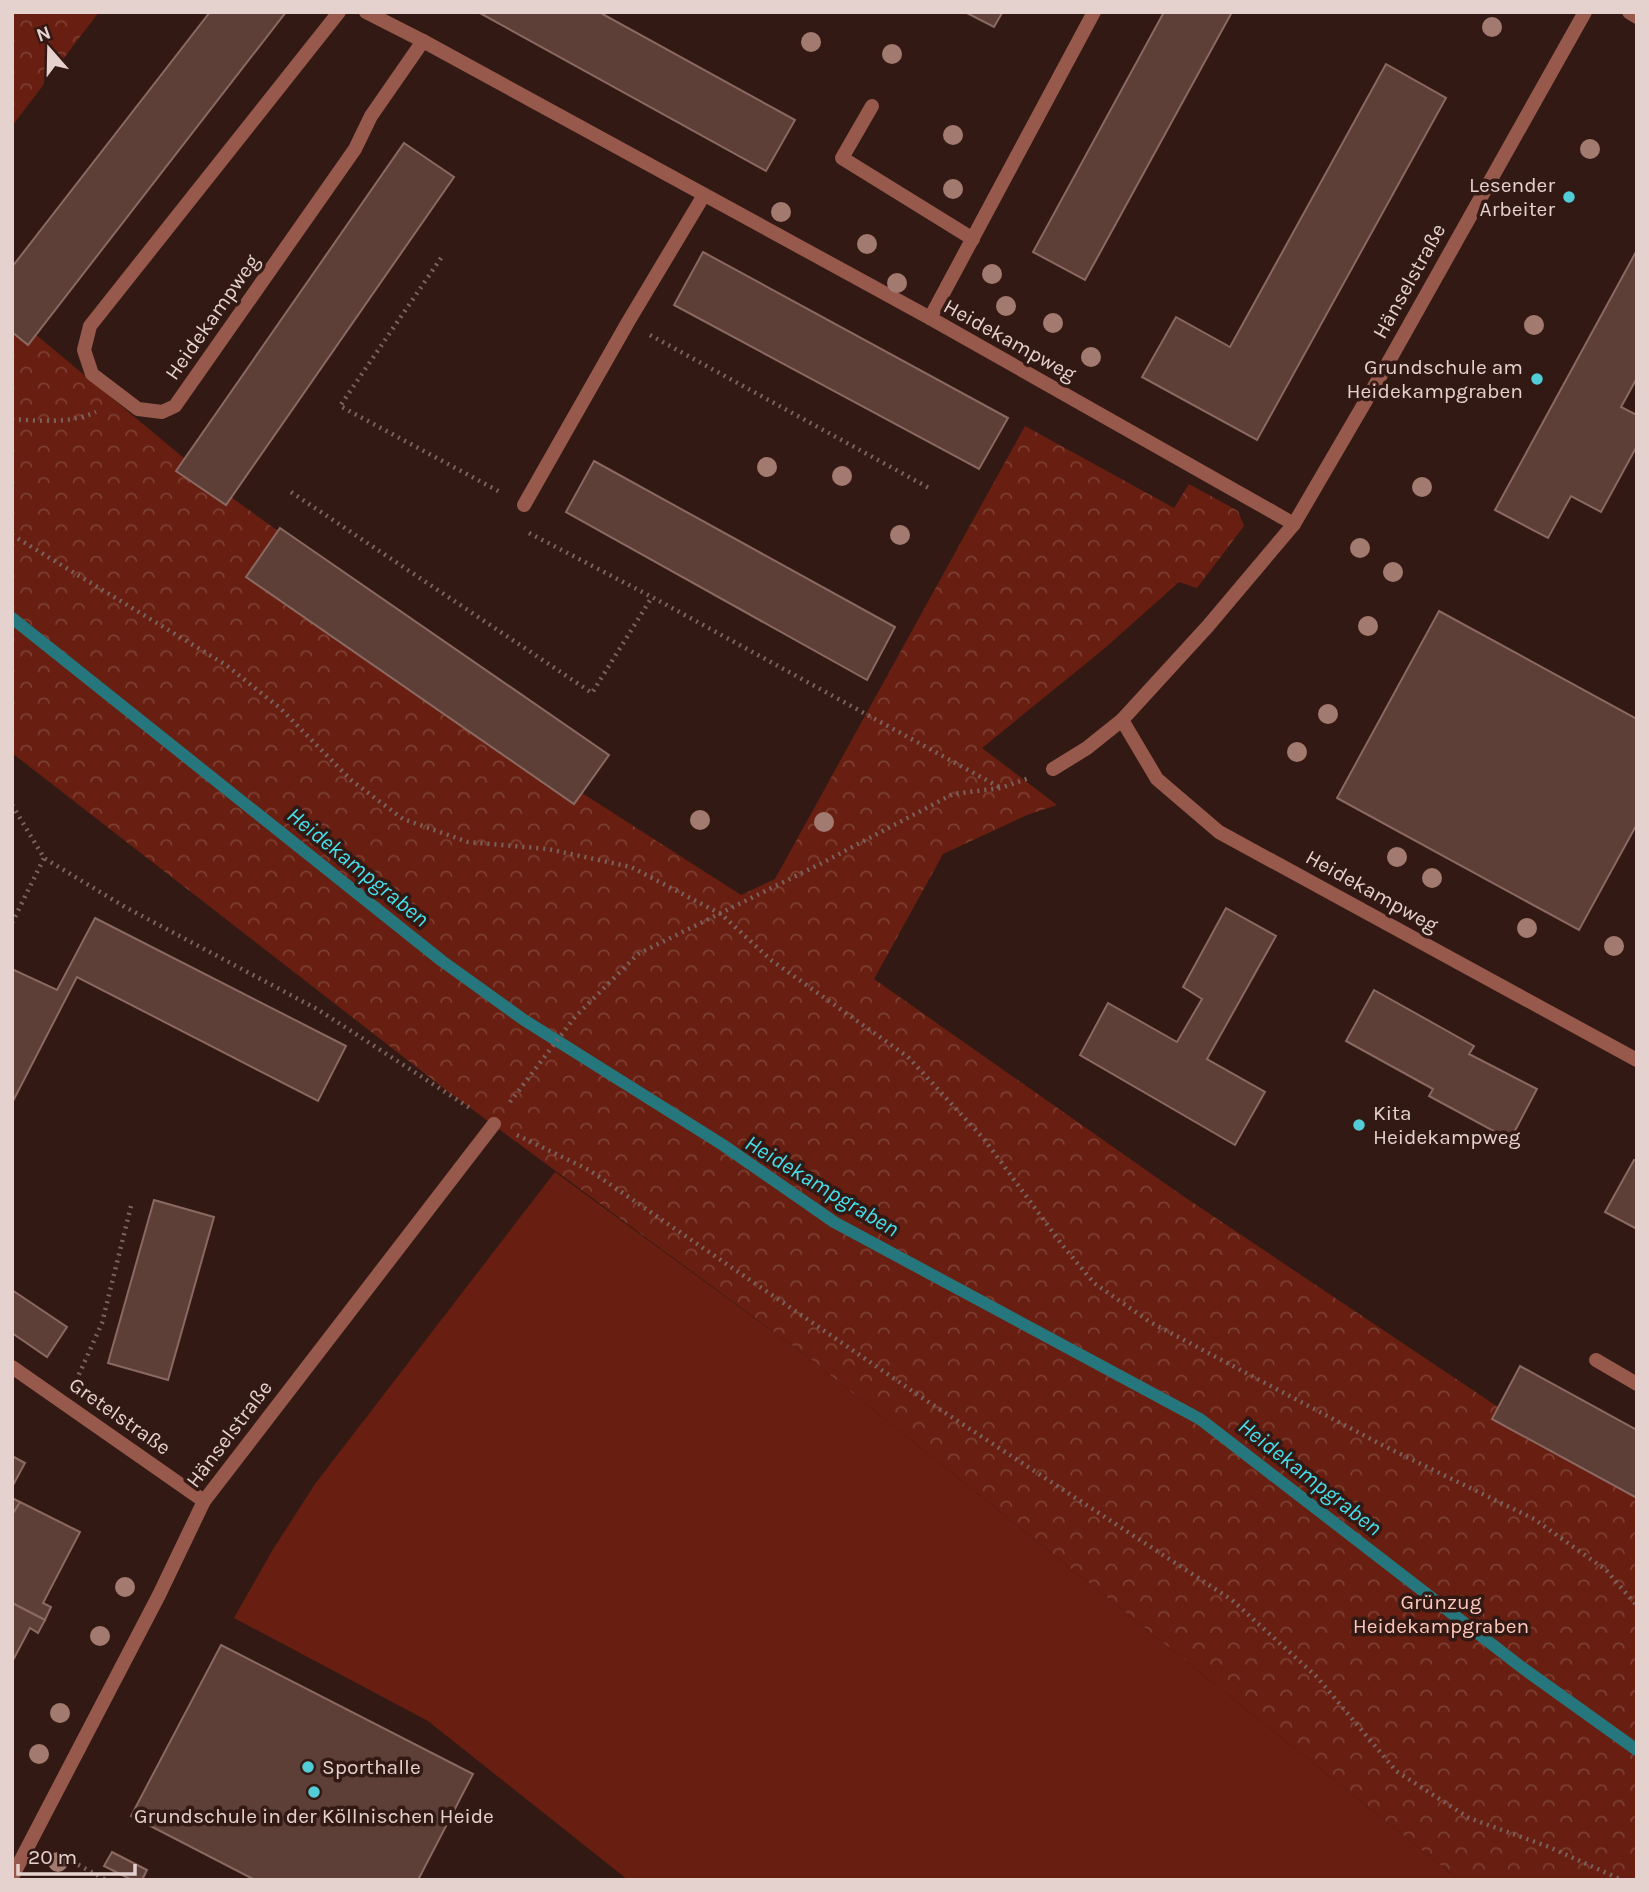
<svg xmlns="http://www.w3.org/2000/svg" width="1649" height="1892" font-family="Karla,sans-serif">
	<style>
		.forest { fill: url(#forest-crowns) }
		.pitch { fill: #681f11 }
		.lines { fill: none; stroke-linecap: round; stroke-linejoin: round }
		.stream { stroke: #26777d; stroke-width: 12 }
		.building { fill: #5d3f38; stroke: #8a6961; stroke-width: 2 }
		.path { stroke: #7a635e; stroke-width: 4.5; stroke-dasharray: 2 5; stroke-linecap: butt }
		.service { stroke: #97594c; stroke-width: 14 }
		.minor { stroke: #97594c; stroke-width: 14 }
		.tree { fill: #a37a70 }
		.poi-dot { fill: #52ccd6; stroke: #331913; stroke-width: 2.5 }
		.labels { text-anchor: middle; dominant-baseline: central; stroke-width: 7; stroke-linejoin: round; paint-order: stroke }
		.poi-label { font-size: 21px; fill: #e5d2ce; stroke: #331913; text-anchor: end }
		.street-label { font-size: 21px; fill: #e5d2ce; stroke: #331913 }
		.park-label { font-size: 21px; fill: #fec9bd; stroke: #331913 }
		.water-label { font-size: 23px; font-style: italic; fill: #44dfeb; stroke: #331913 }
	</style>
	<defs>
		<pattern id="forest-crowns" width="20" height="18" patternUnits="userSpaceOnUse" patternTransform="scale(1.75)"><rect width="20" height="18" fill="#681f11"/><path d="M2 6a3 3 0 1 1 6 0M12 15a3 3 0 1 1 6 0" fill="none" stroke="#7d3f32"/></pattern>
	</defs>
	<rect width="100%" height="100%" fill="#331913"/>
	<!-- forest -->
	<g class="forest">
		<polygon points="12,12 99,12 12,126"/>
		<polygon points="12,332 35,334 185,459 176,471 225,505 231,497 278,531 247,577 574,803 582,793 741,895 775,879 1025,426 1174,508 1189,484 1238,511 1244,526 1197,588 1179,582 1105,648 982,748 1057,805 1027,815 943,854 874,979 1180,1194 1498,1407 1492,1419 1637,1498 1637,1880 1459,1880 805,1355 446,1090 12,753"/>
	</g>
	<!-- pitch -->
	<polygon class="pitch" points="555,1172 805,1355 1459,1880 628,1880 428,1721 234,1618 272,1551 315,1484"/>
	<g class="lines">
		<!-- stream -->
		<polyline class="stream" points="12,618 442,961 524,1020 723,1145 834,1222 1200,1419 1524,1669 1637,1750"/>
	</g>
	<!-- building -->
	<g class="building">
		<polygon points="210,12 286,12 28,345 12,332 12,267"/>
		<polygon points="478,12 599,12 795,120 766,171"/>
		<polygon points="965,12 1000,12 1002,13 994,27"/>
		<polygon points="1164,12 1232,12 1085,280 1033,252"/>
		<polygon points="1386,64 1446,98 1257,440 1142,377 1176,317 1230,347"/>
		<polygon points="404,143 454,177 226,505 176,471"/>
		<polygon points="1637,250 1637,378 1621,407 1637,415 1637,446 1601,512 1571,496 1548,538 1495,510"/>
		<polygon points="703,252 1008,418 979,469 674,305"/>
		<polygon points="594,461 895,627 867,680 566,512"/>
		<polygon points="280,528 609,755 574,804 246,577"/>
		<polygon points="1439,611 1637,719 1637,824 1579,930 1337,798"/>
		<polygon points="1226,908 1276,936 1207,1059 1265,1092 1235,1145 1080,1055 1108,1003 1177,1042 1202,999 1183,987"/>
		<polygon points="95,918 346,1046 318,1101 77,977 12,1103 12,969 57,990"/>
		<polygon points="1374,990 1474,1046 1469,1054 1537,1089 1510,1140 1429,1096 1433,1089 1346,1041"/>
		<polygon points="1634,1160 1637,1161 1637,1229 1605,1212"/>
		<polygon points="154,1200 214,1217 168,1380 108,1363"/>
		<polygon points="12,1290 67,1327 47,1357 12,1333"/>
		<polygon points="1520,1366 1637,1430 1637,1498 1492,1419"/>
		<polygon points="12,1456 25,1463 12,1487"/>
		<polygon points="12,1498 20,1502 13,1516 12,1515"/>
		<polygon points="20,1502 80,1532 43,1603 51,1607 45,1620 12,1603 12,1515"/>
		<polygon points="12,1603 45,1620 38,1633 30,1628 12,1662"/>
		<polygon points="221,1645 473,1774 418,1880 255,1880 131,1816"/>
		<polygon points="112,1852 147,1870 142,1880 132,1880 104,1866"/>
	</g>
	<g class="lines">
		<!-- path -->
		<g class="path">
			<polyline points="441,258 340,406 502,493"/>
			<polyline points="650,335 929,488"/>
			<path d="M 12,419 C 40,421 69,424 96,412"/>
			<polyline points="291,492 592,693 652,597"/>
			<polyline points="529,533 652,597 1001,788"/>
			<polyline points="12,535 226,665 280,708 351,780 403,819 468,842 548,849 631,867 721,914 771,960 908,1057 984,1139 1063,1246 1094,1283 1150,1322 1384,1446 1534,1519 1606,1570 1637,1606"/>
			<polyline points="12,805 44,858 125,907 317,1009 473,1110"/>
			<polyline points="12,923 44,858"/>
			<polyline points="510,1102 575,1017 638,954 822,863 953,794 1001,788 1029,778"/>
			<polyline points="517,1135 589,1170 924,1399 1232,1600 1317,1677 1396,1771 1469,1818 1549,1847 1622,1880"/>
			<polyline points="76,1381 102,1323 132,1202"/>
			<polyline points="66,1858 106,1880"/>
		</g>
		<!-- service -->
		<g class="service">
			<polyline points="339,12 90,326 84,350 92,374 138,409 162,412 175,406 355,149 371,116 423,41"/>
			<polyline points="872,106 842,158 973,239"/>
			<polyline points="1053,769 1087,748 1122,720"/>
			<polyline points="1596,1360 1637,1384"/>
		</g>
		<!-- minor -->
		<g class="minor">
			<polyline points="366,12 423,41 930,318 1294,524"/>
			<polyline points="1585,12 1389,361 1294,524 1208,626 1122,720 1157,779 1219,832 1637,1060"/>
			<polyline points="1629,12 1637,17"/>
			<polyline points="930,318 1094,12"/>
			<polyline points="524,505 628,322 704,195"/>
			<polyline points="12,1367 204,1501"/>
			<polyline points="12,1877 159,1595 204,1501 494,1124"/>
		</g>
	</g>
	<!-- trees -->
	<g class="tree">
		<circle cx="1492" cy="27" r="10"/>
		<circle cx="811" cy="42" r="10"/>
		<circle cx="892" cy="54" r="10"/>
		<circle cx="953" cy="135" r="10"/>
		<circle cx="1590" cy="149" r="10"/>
		<circle cx="953" cy="189" r="10"/>
		<circle cx="781" cy="212" r="10"/>
		<circle cx="867" cy="244" r="10"/>
		<circle cx="992" cy="274" r="10"/>
		<circle cx="897" cy="283" r="10"/>
		<circle cx="1006" cy="306" r="10"/>
		<circle cx="1053" cy="323" r="10"/>
		<circle cx="1534" cy="325" r="10"/>
		<circle cx="1091" cy="357" r="10"/>
		<circle cx="767" cy="467" r="10"/>
		<circle cx="842" cy="476" r="10"/>
		<circle cx="1422" cy="487" r="10"/>
		<circle cx="900" cy="535" r="10"/>
		<circle cx="1360" cy="548" r="10"/>
		<circle cx="1393" cy="572" r="10"/>
		<circle cx="1368" cy="626" r="10"/>
		<circle cx="1328" cy="714" r="10"/>
		<circle cx="1297" cy="752" r="10"/>
		<circle cx="700" cy="820" r="10"/>
		<circle cx="824" cy="822" r="10"/>
		<circle cx="1397" cy="857" r="10"/>
		<circle cx="1432" cy="878" r="10"/>
		<circle cx="1527" cy="928" r="10"/>
		<circle cx="1614" cy="946" r="10"/>
		<circle cx="125" cy="1587" r="10"/>
		<circle cx="100" cy="1636" r="10"/>
		<circle cx="60" cy="1713" r="10"/>
		<circle cx="39" cy="1754" r="10"/>
		<circle cx="58" cy="1862" r="10"/>
	</g>
	<!-- markers -->
	<g class="poi-dot">
		<circle cx="1569" cy="197" r="7"/>
		<circle cx="1537" cy="379" r="7"/>
		<circle cx="1359" cy="1125" r="7"/>
		<circle cx="308" cy="1767" r="7"/>
		<circle cx="314" cy="1792" r="7"/>
	</g>
	<g class="labels">
		<!-- poi labels -->
		<g class="poi-label">
			<text x="1555" y="185">Lesender<tspan x="1555" dy="24">Arbeiter</tspan></text>
			<text x="1523" y="367">Grundschule am<tspan x="1523" dy="24">Heidekampgraben</tspan></text>
			<text x="1373" y="1113" text-anchor="start">Kita<tspan x="1373" dy="24">Heidekampweg</tspan></text>
			<text x="322" y="1767" text-anchor="start">Sporthalle</text>
			<text x="314" y="1816" text-anchor="middle">Grundschule in der Köllnischen Heide</text>
		</g>
		<!-- street labels -->
		<g class="street-label">
			<text transform="translate(1409 281) rotate(-61)">Hänselstraße</text>
			<text transform="translate(212 317) rotate(-55)">Heidekampweg</text>
			<text transform="translate(1010 340) rotate(29)">Heidekampweg</text>
			<text transform="translate(1372 891) rotate(29)">Heidekampweg</text>
			<text transform="translate(120 1416) rotate(35)">Gretelstraße</text>
			<text transform="translate(229 1434) rotate(-53)">Hänselstraße</text>
		</g>
		<!-- park labels -->
		<g class="park-label">
			<text x="1441" y="1602">Grünzug<tspan x="1441" dy="24">Heidekampgraben</tspan></text>
		</g>
		<!-- water labels -->
		<g class="water-label">
			<text transform="translate(358 867) rotate(39)">Heidekampgraben</text>
			<text transform="translate(822 1186) rotate(31)">Heidekampgraben</text>
			<text transform="translate(1310 1477) rotate(38)">Heidekampgraben</text>
		</g>
	</g>
	<!-- border -->
	<rect width="1649" height="1892" fill="none" stroke="#e5d2ce" stroke-width="28"/>
	<!-- north arrow -->
	<g transform="translate(49 49) rotate(340)" stroke="#331913" stroke-width="5" paint-order="stroke">
	<path d="M0-5L12 26L0 18L-12 26Z" fill="#e5d2ce"/>
	<text y="-10" font-size="19" font-weight="bold" text-anchor="middle" fill="#e5d2ce">N</text>
	</g>
	<!-- scale -->
	<path d="M18 1864v10h117v-10" fill="none" stroke="#e5d2ce" stroke-width="3.5"/>
	<text x="28" y="1864" font-size="21" fill="#e5d2ce" stroke="#331913" stroke-width="5" paint-order="stroke">20 m</text>
</svg>
